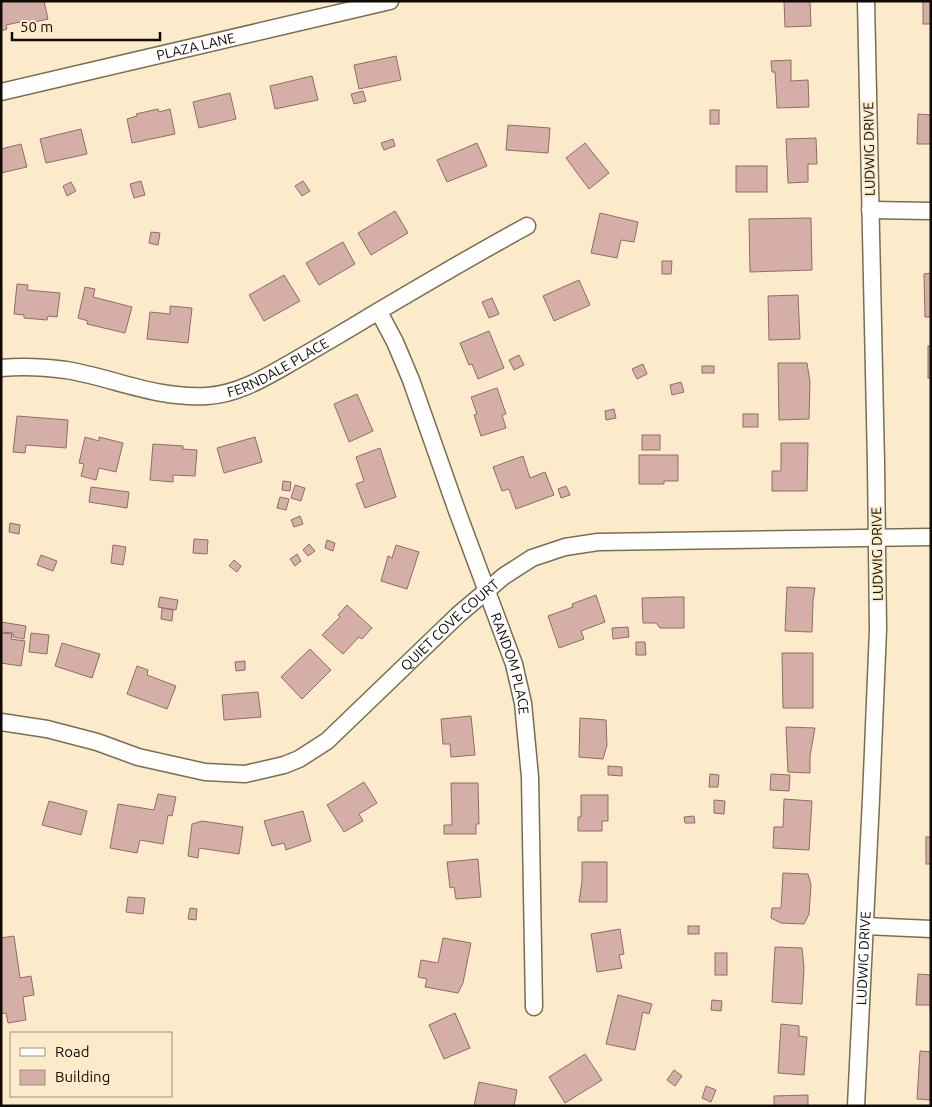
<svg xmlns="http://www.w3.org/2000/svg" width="932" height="1107" font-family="Ubuntu,sans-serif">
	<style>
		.building { fill: #d6aea8; stroke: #8f6c67 }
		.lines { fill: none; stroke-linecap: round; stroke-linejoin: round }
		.minor-casing { stroke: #7b6d50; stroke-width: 19 }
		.minor { stroke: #fff; stroke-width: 16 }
		.labels { text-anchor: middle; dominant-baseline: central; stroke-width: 4; stroke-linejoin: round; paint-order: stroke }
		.street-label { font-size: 14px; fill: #110c03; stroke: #fbebca }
	</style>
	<rect width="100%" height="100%" fill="#fbebca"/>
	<!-- building -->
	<g class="building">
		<polygon points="1,1 44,1 48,19 30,23 29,20 6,25 7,29 1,31"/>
		<polygon points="784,1 810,1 811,26 785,27"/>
		<rect x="923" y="1" width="8" height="23"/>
		<polygon points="396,56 401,80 359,89 354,65"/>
		<polygon points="791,60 791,81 808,80 809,107 777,108 775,72 772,72 771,61"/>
		<polygon points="312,76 318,100 275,109 270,86"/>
		<polygon points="363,91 366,101 354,104 351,94"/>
		<polygon points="230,93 236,119 199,128 193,102"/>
		<polygon points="158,109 159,112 170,109 175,134 132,143 127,119 137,116 136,114"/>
		<rect x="710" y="110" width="9" height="14"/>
		<polygon points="918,114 931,115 931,144 917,144"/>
		<polygon points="508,125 550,128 548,153 506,150"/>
		<polygon points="81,129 87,154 46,163 40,139"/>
		<polygon points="816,138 817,164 808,164 808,182 788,183 786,139"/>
		<polygon points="393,139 395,146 384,150 381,143"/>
		<polygon points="477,143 487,166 447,182 437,160"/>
		<polygon points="585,143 609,173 589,189 566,158"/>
		<polygon points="21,144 27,167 1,173 1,149"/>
		<rect x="736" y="166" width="31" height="26"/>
		<polygon points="141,181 145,195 134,198 130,184"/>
		<polygon points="303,181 310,191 302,196 295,186"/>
		<polygon points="71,182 76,191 67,196 63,186"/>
		<polygon points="395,211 408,233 371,255 358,233"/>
		<polygon points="600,213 638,222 634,242 621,240 617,258 591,253"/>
		<polygon points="811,218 812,270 750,272 749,219"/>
		<polygon points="151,232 160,233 158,245 149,243"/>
		<polygon points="343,242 355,264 319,285 306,263"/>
		<polygon points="662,261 672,261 671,274 662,274"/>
		<polygon points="931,273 931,317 925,317 924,274"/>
		<polygon points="284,275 300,301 264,321 249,295"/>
		<polygon points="579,280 590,305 554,321 543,296"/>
		<polygon points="17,284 28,285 27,290 60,293 57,317 48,316 47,320 24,318 24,315 14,314"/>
		<polygon points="85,287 95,289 93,297 132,307 125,333 87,324 88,321 78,318"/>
		<polygon points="798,295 800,339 769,340 768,296"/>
		<polygon points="492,298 499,314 489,318 482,302"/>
		<polygon points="170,306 192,308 188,343 147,339 150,312 170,314"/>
		<polygon points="489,331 504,368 478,379 472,364 469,365 460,343"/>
		<rect x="928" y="346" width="3" height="32"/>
		<polygon points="519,355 524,365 514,370 509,360"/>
		<polygon points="778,363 807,363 810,382 809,419 779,420"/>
		<polygon points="643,364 647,374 637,379 632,369"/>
		<rect x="702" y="366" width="12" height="7"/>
		<polygon points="681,382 684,392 672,395 670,385"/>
		<polygon points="497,388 506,414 502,415 506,428 481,436 474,415 477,414 471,397"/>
		<polygon points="357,394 373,431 349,442 334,404"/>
		<polygon points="614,409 616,418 606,420 605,411"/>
		<rect x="743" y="414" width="15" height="13"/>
		<polygon points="17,416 68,420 66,448 26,445 25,453 13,452"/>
		<rect x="642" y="435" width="18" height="15"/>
		<polygon points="85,437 99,441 99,437 123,443 116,472 99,468 96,480 81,476 84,464 79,463"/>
		<polygon points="255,437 262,462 224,473 217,448"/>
		<polygon points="781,443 808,443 807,491 772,491 772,471 781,471"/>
		<polygon points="153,444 183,446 183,449 197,450 195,476 173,475 173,482 150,480"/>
		<polygon points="380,448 396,497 365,508 356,484 364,481 356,457"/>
		<polygon points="639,455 678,455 678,481 664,481 664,484 639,484"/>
		<polygon points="523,456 530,478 545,472 554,495 516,509 509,489 502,491 493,467"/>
		<polygon points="283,481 291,482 290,491 282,490"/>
		<polygon points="295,485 305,488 301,501 291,498"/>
		<polygon points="566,486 570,495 561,498 558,489"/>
		<polygon points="91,487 129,492 127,508 89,502"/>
		<polygon points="280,497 289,499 286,510 277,508"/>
		<polygon points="300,516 303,524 294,527 291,520"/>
		<polygon points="10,523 20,525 19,534 9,532"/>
		<polygon points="194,539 208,540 207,554 193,553"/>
		<polygon points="327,540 335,543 333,551 325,548"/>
		<polygon points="309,544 315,551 308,556 303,550"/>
		<polygon points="113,545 126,547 123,565 111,563"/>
		<polygon points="396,545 419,552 407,589 381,581 388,556 392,558"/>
		<polygon points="297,554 301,561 295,566 290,559"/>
		<polygon points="41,555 57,561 53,571 37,565"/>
		<polygon points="234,560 241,566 237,572 229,566"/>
		<polygon points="787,587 815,588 813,601 812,632 785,631"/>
		<polygon points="596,595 605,622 581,631 584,639 559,648 548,616 573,607 572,604"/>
		<polygon points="160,597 178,600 176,610 158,607"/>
		<polygon points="676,597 684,597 684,628 660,628 656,623 643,623 642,598"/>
		<polygon points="347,605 372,628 362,639 359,637 343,654 322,635 340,617 338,615"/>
		<polygon points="162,608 173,610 172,621 161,619"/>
		<polygon points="1,622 26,626 24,639 13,637 13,633 1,632"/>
		<polygon points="628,627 629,637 613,639 612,628"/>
		<polygon points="1,633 12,634 11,639 25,641 21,666 1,663"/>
		<polygon points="31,633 49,635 47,654 29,652"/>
		<polygon points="636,642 645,642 646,655 636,655"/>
		<polygon points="62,643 100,654 92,678 55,666"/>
		<polygon points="310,649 331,670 302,699 281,677"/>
		<polygon points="782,653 813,653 813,708 783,708"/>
		<polygon points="245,661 245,670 236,671 235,662"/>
		<polygon points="137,666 148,670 147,675 176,686 167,709 127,694"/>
		<polygon points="258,692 261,717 224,720 222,695"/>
		<polygon points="471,716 475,755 451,757 450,744 443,744 441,719"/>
		<polygon points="580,718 606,720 607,745 603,759 579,757"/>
		<polygon points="786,727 815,728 810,756 810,773 788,772"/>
		<polygon points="608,766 622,767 622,776 608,775"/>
		<polygon points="710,774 719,775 718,787 709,787"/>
		<polygon points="771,774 790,775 789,791 770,790"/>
		<polygon points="364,782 377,803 359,814 363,821 344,832 327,805"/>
		<polygon points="451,783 478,783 479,824 476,824 476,834 444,834 444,825 452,825"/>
		<polygon points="158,794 176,797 172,816 168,815 163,844 140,840 137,853 110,848 118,804 154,810"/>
		<polygon points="581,795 608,795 608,821 602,821 602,831 578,831 578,817 581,817"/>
		<polygon points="784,799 812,801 809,850 773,848 774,827 783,827"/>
		<polygon points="714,800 725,801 724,814 714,813"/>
		<polygon points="49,801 87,811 81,835 42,825"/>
		<polygon points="303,811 311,841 286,850 284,843 272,846 264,821"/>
		<polygon points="694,816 695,823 685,823 684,817"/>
		<polygon points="202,821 243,827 239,854 199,848 198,858 188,856 192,824"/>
		<rect x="926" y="837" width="5" height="27"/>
		<polygon points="478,859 481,897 456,899 454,887 450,888 447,862"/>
		<polygon points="582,862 607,862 607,902 579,902 582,881"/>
		<polygon points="783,873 808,874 811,885 809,914 804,924 781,923 771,918 772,908 781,908"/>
		<polygon points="128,897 145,898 143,914 126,912"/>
		<polygon points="190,908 197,909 196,920 188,919"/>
		<rect x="688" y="926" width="11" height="8"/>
		<polygon points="620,929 624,954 619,955 622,968 597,972 591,934"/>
		<polygon points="14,936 20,978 31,976 34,995 23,997 26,1020 8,1023 6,1013 1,1014 1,938"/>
		<polygon points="443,938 471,943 463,983 458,993 425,987 427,979 418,977 421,960 438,963"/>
		<polygon points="775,947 802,948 804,968 802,1004 772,1002"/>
		<rect x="715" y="953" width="12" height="22"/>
		<polygon points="918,974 931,975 931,1024 930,1005 916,1005"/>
		<polygon points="618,995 652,1004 649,1014 643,1012 635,1050 606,1044"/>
		<polygon points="712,1000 722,1001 721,1011 711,1010"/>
		<polygon points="455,1013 470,1048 444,1059 429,1025"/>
		<polygon points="781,1024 799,1026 799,1036 807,1037 804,1075 778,1073"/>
		<polygon points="920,1051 931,1052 931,1100 917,1099"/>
		<polygon points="585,1054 602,1080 565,1103 549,1077"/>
		<polygon points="674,1070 682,1076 675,1086 667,1080"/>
		<polygon points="479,1082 517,1090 514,1106 474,1106"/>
		<polygon points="706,1086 716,1090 711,1102 702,1098"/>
		<polygon points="808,1095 808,1106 774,1106 774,1096"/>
	</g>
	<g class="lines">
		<!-- minor casing -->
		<g class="minor-casing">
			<g id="minor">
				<path id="s1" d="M 1,92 L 390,1"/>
				<polyline points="870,210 931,211"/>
				<path id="s2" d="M 379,312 L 395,342 L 411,380 L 456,508 L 514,664 L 523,703 L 530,777 L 534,1007"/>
				<path id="s3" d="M 1,368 C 23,366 44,367 66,370 C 114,378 156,399 207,396 C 239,394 266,377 294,361 C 320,346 346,331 372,315 C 423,285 475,254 527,226"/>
				<path id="s4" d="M 1,722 L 47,729 L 97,742 L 138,757 L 205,772 L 245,774 L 284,765 L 299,759 L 327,741 L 458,615 L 504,576 L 532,558 L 565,547 L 598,542 L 931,537"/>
				<polyline points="865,926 931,929"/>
				<path id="s5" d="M 856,1106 L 871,799 L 878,629 L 876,464 L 866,1"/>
			</g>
		</g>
		<!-- minor -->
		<use href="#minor" class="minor"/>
	</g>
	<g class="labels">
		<!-- street labels -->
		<g class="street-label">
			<text stroke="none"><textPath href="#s1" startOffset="200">PLAZA LANE</textPath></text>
			<text transform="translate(869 149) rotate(-91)">LUDWIG DRIVE</text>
			<text stroke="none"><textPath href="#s3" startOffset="286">FERNDALE PLACE</textPath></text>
			<text transform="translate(877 554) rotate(-91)">LUDWIG DRIVE</text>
			<text stroke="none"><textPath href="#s4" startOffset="509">QUIET COVE COURT</textPath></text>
			<text stroke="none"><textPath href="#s2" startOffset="376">RANDOM PLACE</textPath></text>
			<text stroke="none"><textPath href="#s5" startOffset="148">LUDWIG DRIVE</textPath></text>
		</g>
	</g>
	<!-- border -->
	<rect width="932" height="1107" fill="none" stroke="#110c03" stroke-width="5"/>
	<!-- legend -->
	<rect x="10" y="1032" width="162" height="65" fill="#fbebca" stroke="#9d927a"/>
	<rect x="20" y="1048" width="25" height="8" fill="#ffffff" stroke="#9d927a"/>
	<text x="55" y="1057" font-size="15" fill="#110c03">Road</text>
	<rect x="20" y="1070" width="25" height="15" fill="#d6aea8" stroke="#9d927a"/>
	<text x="55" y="1082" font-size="15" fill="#110c03">Building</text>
	<!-- scale -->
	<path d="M12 32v8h148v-8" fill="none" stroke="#110c03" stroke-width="2.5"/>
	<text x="20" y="32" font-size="15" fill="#110c03" stroke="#fbebca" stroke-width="4" paint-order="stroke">50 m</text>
</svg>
